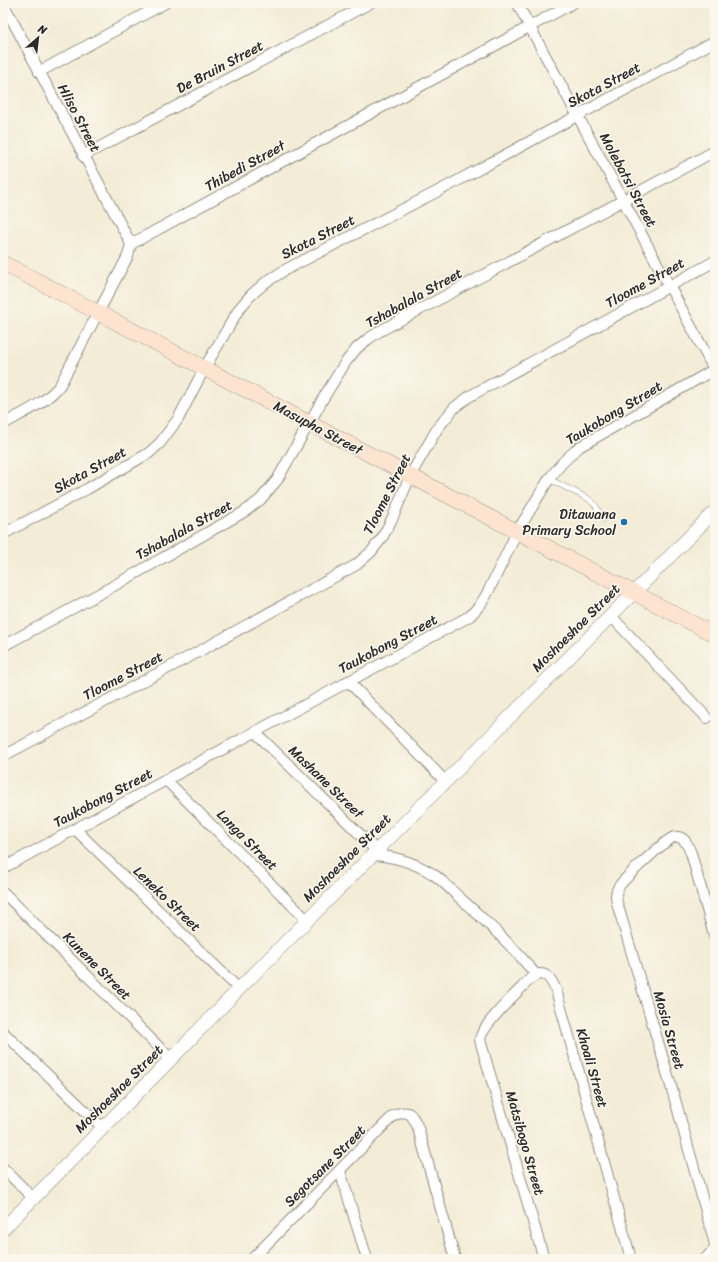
<svg xmlns="http://www.w3.org/2000/svg" width="718" height="1262" font-family="Sriracha,sans-serif">
	<style>
		.lines { fill: none; stroke-linecap: round; stroke-linejoin: round }
		.service-casing { stroke: #8f8c80; stroke-width: 6 }
		.minor-casing { stroke: #8f8c80; stroke-width: 12 }
		.tertiary-casing { stroke: #8f8c80; stroke-width: 14 }
		.secondary-casing { stroke: #8f8c80; stroke-width: 16 }
		.service { stroke: #fff; stroke-width: 5 }
		.minor { stroke: #fff; stroke-width: 10 }
		.tertiary { stroke: #fff; stroke-width: 13 }
		.secondary { stroke: #fde4d1; stroke-width: 15 }
		.poi-dot { fill: #1f6fb2; stroke: #fbf7ec; stroke-width: 1.5 }
		.labels { text-anchor: middle; dominant-baseline: central; stroke-width: 3.5; stroke-linejoin: round; paint-order: stroke }
		.street-label { font-size: 14px; fill: #2b2b2b; stroke: #fbf7ec }
		.poi-label { font-size: 14px; fill: #2b2b2b; stroke: #fbf7ec; text-anchor: end }
	</style>
	<rect width="100%" height="100%" fill="#fbf7ec"/>
	<filter id="ink" filterUnits="userSpaceOnUse"><feTurbulence type="fractalNoise" baseFrequency=".025" numOctaves="2"/><feDisplacementMap in="SourceGraphic" scale="8" xChannelSelector="R" yChannelSelector="G"/><feConvolveMatrix kernelMatrix="1 2 1 2 8 2 1 2 1" color-interpolation-filters="sRGB"/></filter>
	<filter id="wash" filterUnits="userSpaceOnUse"><feTurbulence type="fractalNoise" baseFrequency=".012" numOctaves="4" result="noise"/><feDisplacementMap in="SourceGraphic" scale="16" xChannelSelector="R" yChannelSelector="G"/><feGaussianBlur stdDeviation="0.9" result="paint"/><feColorMatrix in="noise" values="0 0 0 0 0 0 0 0 0 0 0 0 0 0 0 0 0 1.4 0 .05"/><feComposite in="paint" operator="in"/></filter>
	<g filter="url(#wash)">
		<rect width="100%" height="100%" fill="#f3ecd6"/>
	</g>
	<g filter="url(#ink)">
		<g class="lines">
			<!-- service casing -->
			<g class="service-casing">
				<polyline id="service" points="549,479 589,499 595,505 604,519"/>
			</g>
			<!-- minor casing -->
			<g class="minor-casing">
				<g id="minor">
					<polyline points="3,3 131,244"/>
					<polyline points="517,3 715,371"/>
					<polyline points="39,72 165,3"/>
					<polyline points="83,156 370,3"/>
					<path d="M 3,424 C 23,413 46,403 60,385 L 128,256 L 131,244 L 573,3"/>
					<polyline points="3,534 87,489 149,453 160,443 178,419 204,369 239,309 251,295 266,282 285,270 448,186 715,41"/>
					<polyline points="611,616 707,718"/>
					<polyline points="3,646 108,589 244,512 260,500 277,480 324,397 345,363 357,348 368,339 380,331 715,151"/>
					<polyline points="348,681 445,781"/>
					<polyline points="255,732 377,851"/>
					<polyline points="3,756 198,652 356,565 371,552 382,538 393,517 410,476 437,429 455,407 470,396 715,261"/>
					<polyline points="166,780 308,921"/>
					<polyline points="75,829 239,989"/>
					<path d="M 372,855 C 393,856 415,863 433,874 C 443,881 452,891 461,899 C 487,922 514,947 536,975"/>
					<polyline points="3,868 470,616 480,605 487,594 517,532 549,479 562,463 579,447 715,369"/>
					<polyline points="3,892 171,1059"/>
					<path d="M 715,938 L 691,853 C 688,847 686,838 678,837 C 677,837 673,837 672,838 C 665,841 621,881 618,888 C 615,894 616,897 617,903 L 676,1103 L 715,1244"/>
					<polyline points="3,1032 103,1128"/>
					<polyline points="3,1168 33,1198"/>
					<polyline points="340,1171 367,1259"/>
					<path d="M 252,1259 L 393,1116 C 409,1108 412,1114 418,1128 L 455,1259"/>
					<path d="M 544,1259 L 480,1040 C 481,1025 520,990 531,978 C 545,968 551,979 556,990 L 631,1259"/>
					<polyline points="705,1259 715,1249"/>
				</g>
			</g>
			<!-- tertiary casing -->
			<g class="tertiary-casing">
				<polyline id="tertiary" points="3,1229 171,1059 239,989 715,511"/>
			</g>
			<!-- secondary casing -->
			<g class="secondary-casing">
				<polyline id="secondary" points="3,263 715,635"/>
			</g>
			<!-- service -->
			<use href="#service" class="service"/>
			<!-- minor -->
			<use href="#minor" class="minor"/>
			<!-- tertiary -->
			<use href="#tertiary" class="tertiary"/>
			<!-- secondary -->
			<use href="#secondary" class="secondary"/>
		</g>
	</g>
	<!-- markers -->
	<circle class="poi-dot" cx="624" cy="522" r="4"/>
	<g class="labels">
		<!-- street labels -->
		<g class="street-label">
			<text transform="translate(220 67) rotate(-28)">De Bruin Street</text>
			<text transform="translate(604 85) rotate(-28)">Skota Street</text>
			<text transform="translate(79 118) rotate(62)">Hliso Street</text>
			<text transform="translate(245 166) rotate(-29)">Thibedi Street</text>
			<text transform="translate(628 180) rotate(62)">Molebatsi Street</text>
			<text transform="translate(318 237) rotate(-27)">Skota Street</text>
			<text transform="translate(645 283) rotate(-29)">Tloome Street</text>
			<text transform="translate(414 298) rotate(-29)">Tshabalala Street</text>
			<text transform="translate(614 413) rotate(-31)">Taukobong Street</text>
			<text transform="translate(318 428) rotate(28)">Masupha Street</text>
			<text transform="translate(90 470) rotate(-29)">Skota Street</text>
			<text transform="translate(387 494) rotate(-63)">Tloome Street</text>
			<text transform="translate(184 530) rotate(-29)">Tshabalala Street</text>
			<text transform="translate(576 628) rotate(-45)">Moshoeshoe Street</text>
			<text transform="translate(388 644) rotate(-28)">Taukobong Street</text>
			<text transform="translate(123 676) rotate(-28)">Tloome Street</text>
			<text transform="translate(326 782) rotate(44)">Mashane Street</text>
			<text transform="translate(103 798) rotate(-28)">Taukobong Street</text>
			<text transform="translate(247 840) rotate(45)">Langa Street</text>
			<text transform="translate(347 858) rotate(-45)">Moshoeshoe Street</text>
			<text transform="translate(167 899) rotate(44)">Leneko Street</text>
			<text transform="translate(97 966) rotate(45)">Kunene Street</text>
			<text transform="translate(669 1030) rotate(74)">Mosia Street</text>
			<text transform="translate(592 1068) rotate(74)">Khoali Street</text>
			<text transform="translate(119 1089) rotate(-45)">Moshoeshoe Street</text>
			<text transform="translate(525 1143) rotate(74)">Matsibogo Street</text>
			<text transform="translate(325 1166) rotate(-45)">Segotsane Street</text>
		</g>
		<!-- poi labels -->
		<g class="poi-label">
			<text x="616" y="514">Ditawana<tspan x="616" dy="16">Primary School</tspan></text>
		</g>
	</g>
	<!-- margin -->
	<rect width="718" height="1262" fill="none" stroke="#fbf7ec" stroke-width="16"/>
	<!-- north arrow -->
	<g transform="translate(38 38) rotate(28)" stroke="#fbf7ec" stroke-width="3" paint-order="stroke">
	<path d="M0-3L7 15L0 10L-7 15Z" fill="#2b2b2b"/>
	<text y="-6" font-size="11" font-weight="bold" text-anchor="middle" fill="#2b2b2b">N</text>
	</g>
</svg>
